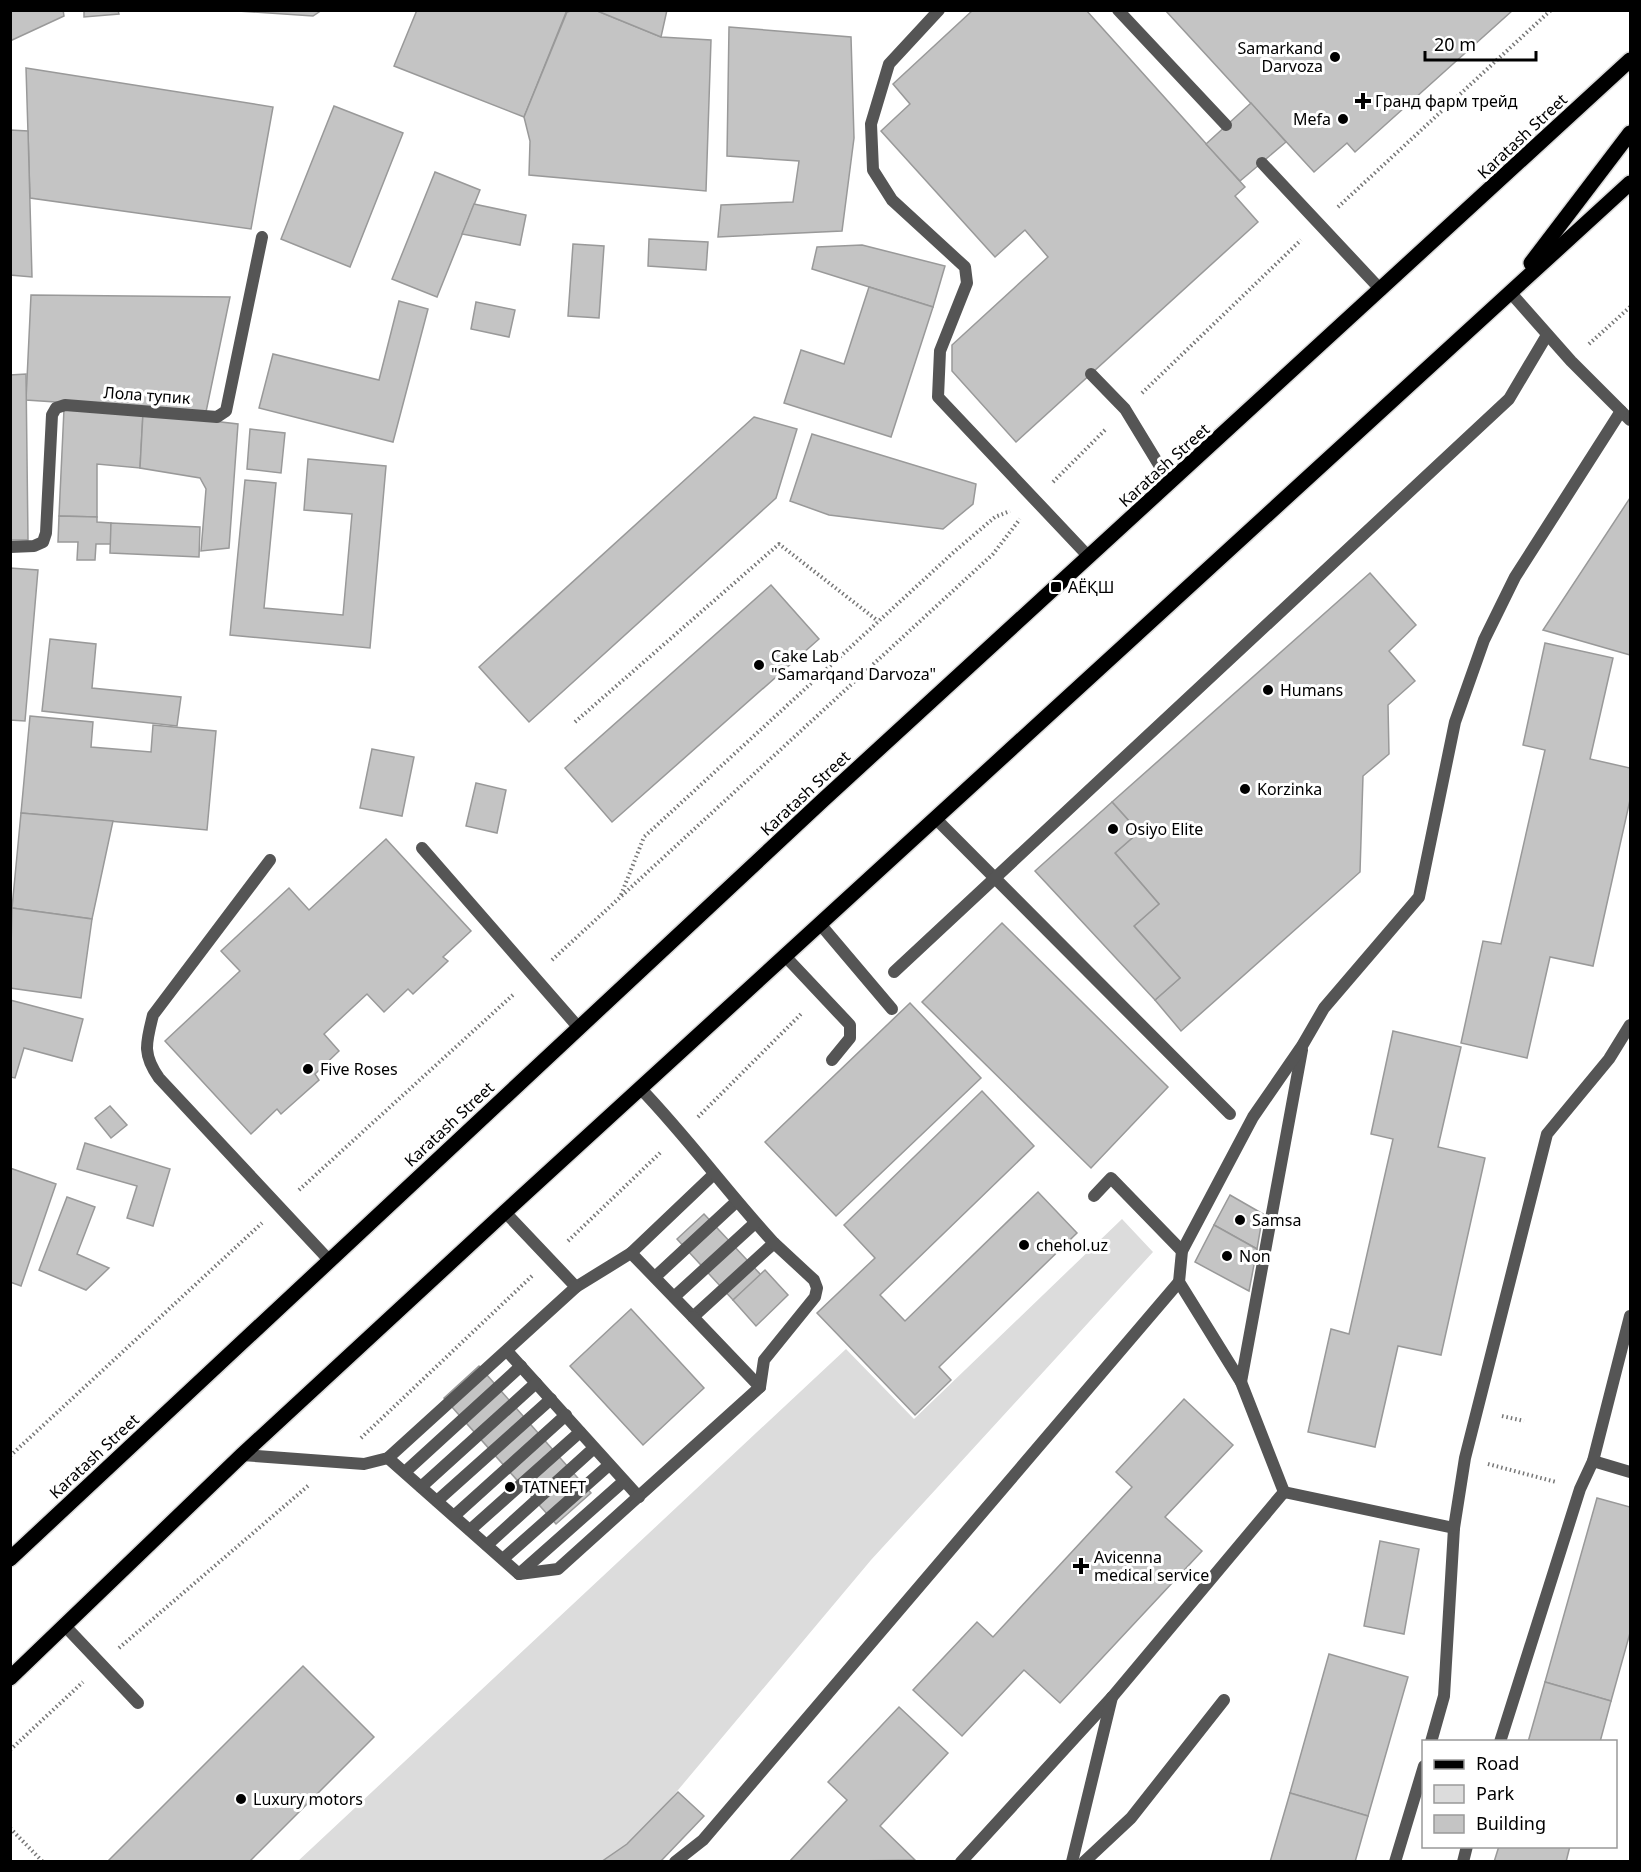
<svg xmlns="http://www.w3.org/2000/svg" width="1641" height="1872" font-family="'Noto Sans',sans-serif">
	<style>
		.green { fill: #dcdcdc }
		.building { fill: #c4c4c4; stroke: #999; stroke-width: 1.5 }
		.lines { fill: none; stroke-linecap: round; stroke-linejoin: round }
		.primary-casing { stroke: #dbdbdb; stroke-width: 18 }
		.path { stroke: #777; stroke-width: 4; stroke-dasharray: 1.5 3; stroke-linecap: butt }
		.lane { stroke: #555; stroke-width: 12 }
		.street { stroke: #555; stroke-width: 12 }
		.primary { stroke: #000; stroke-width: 15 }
		.poi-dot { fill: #000; stroke: #fff; stroke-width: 2 }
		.labels { text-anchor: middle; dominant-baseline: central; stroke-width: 6; stroke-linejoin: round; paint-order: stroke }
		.poi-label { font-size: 16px; fill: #000; stroke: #fff; text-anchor: start }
		.street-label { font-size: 16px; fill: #000; stroke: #fff }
	</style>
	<rect width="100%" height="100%" fill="#fff"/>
	<!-- green -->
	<polygon class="green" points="1122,1219 1153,1252 871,1560 647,1827 610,1861 297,1862 846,1349 914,1419"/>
	<!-- building -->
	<g class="building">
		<polygon points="10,10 63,10 64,16 10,41"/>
		<polygon points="84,10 118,10 119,14 84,17"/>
		<polygon points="223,10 322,10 313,16"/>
		<polygon points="417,10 567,10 524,117 394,66"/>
		<polygon points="575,10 595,10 661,37 711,40 706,191 529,175 530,141 524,117 567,12"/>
		<polygon points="595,10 667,10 661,37"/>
		<polygon points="973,10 1086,10 1245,187 1235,196 1258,222 1016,442 952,371 952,345 1048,257 1025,230 995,257 881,131 910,104 893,84"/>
		<polygon points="1165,10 1513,10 1355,152 1347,143 1314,172"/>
		<polygon points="729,27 851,37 854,138 842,231 718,237 721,205 793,202 799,161 727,156"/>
		<polygon points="26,68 273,107 251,229 30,198"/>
		<polygon points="1251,103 1286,142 1240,181 1206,144"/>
		<polygon points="334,106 403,133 350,267 281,239"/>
		<polygon points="10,130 28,131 32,277 10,275"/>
		<polygon points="435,172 480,190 437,297 392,279"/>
		<polygon points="474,204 526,215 520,245 462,234"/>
		<polygon points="649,239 708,242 706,270 648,266"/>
		<polygon points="573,244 604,246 599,318 568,316"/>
		<polygon points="862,245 945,266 933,307 812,269 817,247"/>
		<polygon points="869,287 933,307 891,437 784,403 801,350 844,364"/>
		<polygon points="31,295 230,297 206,412 26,400"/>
		<polygon points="399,301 428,309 393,442 259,408 273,354 379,380"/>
		<polygon points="476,302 515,310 509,337 471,329"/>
		<polygon points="26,374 28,540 10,540 10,375"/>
		<polygon points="64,409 143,413 140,468 97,464 97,517 59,516"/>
		<polygon points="143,413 238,424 229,548 201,551 206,489 200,478 140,468"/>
		<polygon points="754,417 797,429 776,498 529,722 479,667"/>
		<polygon points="250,429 285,433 281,473 247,469"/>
		<polygon points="812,434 976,484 973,504 943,529 829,515 790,501"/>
		<polygon points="308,459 386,466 370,648 230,635 245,480 276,483 264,608 343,615 352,514 304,510"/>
		<polygon points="1630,498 1630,655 1543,630"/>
		<polygon points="59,516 97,517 97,522 111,523 111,544 96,544 95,560 77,560 78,542 58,542"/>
		<polygon points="111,523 200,527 199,557 110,553"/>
		<polygon points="10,568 38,570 25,721 10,720"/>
		<polygon points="1370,573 1416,625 1389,651 1415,681 1388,705 1389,754 1363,776 1360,872 1181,1031 1155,1000 1180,978 1134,926 1159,904 1115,853 1139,832 1112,802"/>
		<polygon points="771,585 819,639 612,822 565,768"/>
		<polygon points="50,639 96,644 92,688 181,697 177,726 42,711"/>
		<polygon points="1545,643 1613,658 1590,759 1630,768 1630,800 1593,966 1550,957 1527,1058 1461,1043 1483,941 1501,944 1545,750 1523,745"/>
		<polygon points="30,716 93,722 91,747 151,752 153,725 216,731 207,830 21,813"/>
		<polygon points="372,749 414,757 402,816 360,808"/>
		<polygon points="476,783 506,790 497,833 466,826"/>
		<polygon points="1112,802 1139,832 1115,853 1159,904 1134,926 1180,978 1155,1000 1035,871"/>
		<polygon points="21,813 113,821 92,919 12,908"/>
		<polygon points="386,839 471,931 443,957 448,961 413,994 408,989 384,1012 367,994 324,1034 339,1051 315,1074 319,1080 281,1114 277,1109 251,1134 165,1041 240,971 221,951 289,888 309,910"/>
		<polygon points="12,908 92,919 81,998 10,988"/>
		<polygon points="1002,923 1168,1087 1091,1168 922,1002"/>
		<polygon points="10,1000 83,1019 72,1061 24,1048 15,1078 10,1077"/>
		<polygon points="910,1003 981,1078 836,1216 765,1142"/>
		<polygon points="1393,1031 1461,1047 1438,1147 1485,1158 1441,1355 1398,1346 1375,1447 1308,1432 1331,1329 1349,1334 1393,1139 1371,1134"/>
		<polygon points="982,1091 1034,1146 880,1295 905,1321 1038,1192 1077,1233 939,1367 951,1380 915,1415 817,1313 875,1258 844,1225"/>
		<polygon points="110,1106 127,1125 111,1138 95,1118"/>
		<polygon points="85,1143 170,1169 153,1226 127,1218 137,1186 77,1169"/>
		<polygon points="10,1168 56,1184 21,1286 10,1282"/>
		<polygon points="1230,1195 1263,1214 1257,1249 1214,1225"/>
		<polygon points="67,1197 95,1207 77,1254 109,1268 86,1290 39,1270"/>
		<polygon points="704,1214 761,1275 733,1300 677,1239"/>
		<polygon points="1214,1225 1257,1249 1249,1291 1195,1262"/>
		<polygon points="765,1270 788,1295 756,1326 733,1300"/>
		<polygon points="631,1309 704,1388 643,1445 570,1366"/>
		<polygon points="479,1366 591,1493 556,1524 444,1398"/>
		<polygon points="1184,1399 1233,1445 1165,1517 1202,1551 1060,1703 1024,1670 962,1736 913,1690 977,1622 993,1637 1132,1487 1116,1472"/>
		<polygon points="1597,1498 1630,1507 1630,1633 1611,1701 1545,1682"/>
		<polygon points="1380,1541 1419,1549 1404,1634 1364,1626"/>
		<polygon points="1329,1654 1408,1677 1368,1816 1290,1793"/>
		<polygon points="303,1666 374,1737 249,1862 107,1862"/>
		<polygon points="1545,1682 1611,1701 1600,1742 1528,1742"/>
		<polygon points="899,1707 948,1753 880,1826 915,1860 789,1862 847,1800 828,1782"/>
		<polygon points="678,1792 704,1816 660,1862 601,1862 627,1844"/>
		<polygon points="1290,1793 1368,1816 1355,1862 1270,1862"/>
		<polygon points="1499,1846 1570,1846 1566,1862 1494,1862"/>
	</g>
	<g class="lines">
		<!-- primary casing -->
		<g class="primary-casing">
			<g id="primary">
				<polyline points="1531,263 1630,133"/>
				<polyline points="10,1559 822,801 1630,60"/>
				<polyline points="10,1678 242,1455 505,1212 1630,183"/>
			</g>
		</g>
		<!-- path -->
		<g class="path">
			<polyline points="1338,207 1551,10"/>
			<polyline points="1589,344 1630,307"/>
			<polyline points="1142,393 1301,240"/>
			<polyline points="1053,482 1107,428"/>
			<polyline points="575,722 779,544 878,621"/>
			<polyline points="621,895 644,837 955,551 995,517 1010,511"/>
			<polyline points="552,960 993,554 1020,519"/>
			<polyline points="698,1117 803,1012"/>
			<polyline points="299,1190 515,993"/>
			<polyline points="568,1241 662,1151"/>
			<polyline points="1502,1416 1524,1421"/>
			<polyline points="361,1438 532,1276"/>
			<polyline points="10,1456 262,1223"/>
			<polyline points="1488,1464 1556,1482"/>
			<polyline points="119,1648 309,1485"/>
			<polyline points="10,1750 83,1682"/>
			<polyline points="10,1828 43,1862"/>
		</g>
		<!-- lane -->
		<g class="lane">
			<polyline points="939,10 889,64 871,124 873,170 892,200 965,267 967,283 940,351 938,397 1089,557"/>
			<polyline points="1118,10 1226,125"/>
			<polyline points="1262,163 1381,290"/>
			<polyline points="1510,292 1571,361 1630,420"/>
			<polyline points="1091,374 1125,409 1170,483"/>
			<polyline points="935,818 1230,1114"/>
			<polyline points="422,848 579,1028"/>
			<path d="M 270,860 L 153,1015 C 146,1043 142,1054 159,1078 L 329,1260"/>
			<polyline points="820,924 892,1009"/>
			<polyline points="785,956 850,1025 850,1038 832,1060"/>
			<polyline points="894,972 1509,399 1547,335"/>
			<polyline points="1094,1196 1111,1178 1182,1251"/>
			<polyline points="631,1253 714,1174"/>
			<polyline points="655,1277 736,1202"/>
			<path d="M 576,1287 L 631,1253 L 693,1317 L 774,1243 C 728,1193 688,1138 641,1089"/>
			<polyline points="674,1297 755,1223"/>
			<polyline points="693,1317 760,1387"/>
			<polyline points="507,1351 639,1497"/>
			<polyline points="1241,1382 1302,1050"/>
			<polyline points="242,1455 364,1464 388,1458 576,1287 505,1212"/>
			<polyline points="388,1458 519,1574 558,1569 760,1387 764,1360 815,1297 817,1288 814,1280 774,1243"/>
			<polyline points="1593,1461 1630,1472"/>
			<polyline points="405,1472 521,1366"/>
			<polyline points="421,1487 536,1383"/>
			<polyline points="1284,1492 1241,1382 1179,1282 1182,1251 1253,1117 1302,1046 1324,1008 1419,897 1455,722 1484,640 1515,577 1621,411"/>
			<polyline points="437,1501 551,1399"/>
			<polyline points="454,1516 566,1415"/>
			<polyline points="470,1530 580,1432"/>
			<polyline points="487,1545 594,1448"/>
			<polyline points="503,1559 609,1465"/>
			<polyline points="519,1574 624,1481"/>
			<polyline points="66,1627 138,1703"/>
			<polyline points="1431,1742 1444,1696 1454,1528"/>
			<polyline points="1500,1742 1580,1489 1593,1461 1630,1316"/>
			<polyline points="675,1862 703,1840 1179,1282"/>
			<polyline points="961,1862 1113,1696 1284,1492 1454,1528 1465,1458 1547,1134 1609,1059 1630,1025"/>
			<polyline points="1072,1862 1112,1697"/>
			<polyline points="1084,1862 1131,1818 1224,1700"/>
			<polyline points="1395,1862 1424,1766"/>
			<polyline points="1463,1862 1467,1846"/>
		</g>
		<!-- street -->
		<polyline class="street" points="10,547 34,546 43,542 46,533 52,415 56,408 65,405 217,417 226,411 262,237"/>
		<!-- primary -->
		<use href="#primary" class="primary"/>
	</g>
	<!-- markers -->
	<g class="poi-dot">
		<circle cx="1335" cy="57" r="6"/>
		<path d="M1360 92h6v6h6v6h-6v6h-6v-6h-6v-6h6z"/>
		<circle cx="1343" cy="119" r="6"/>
		<rect x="1050" y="581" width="12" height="12" rx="3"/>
		<circle cx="759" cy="665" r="6"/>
		<circle cx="1268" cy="690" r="6"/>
		<circle cx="1245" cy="789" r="6"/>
		<circle cx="1113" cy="829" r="6"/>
		<circle cx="308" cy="1069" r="6"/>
		<circle cx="1240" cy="1220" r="6"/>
		<circle cx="1024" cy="1245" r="6"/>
		<circle cx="1227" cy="1256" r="6"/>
		<circle cx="510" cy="1487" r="6"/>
		<path d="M1078 1557h6v6h6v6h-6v6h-6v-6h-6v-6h6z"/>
		<circle cx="241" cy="1799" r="6"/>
	</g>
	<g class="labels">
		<!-- poi labels -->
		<g class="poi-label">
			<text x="1323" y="48" text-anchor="end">Samarkand<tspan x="1323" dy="18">Darvoza</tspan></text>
			<text x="1375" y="101">Гранд фарм трейд</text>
			<text x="1331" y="119" text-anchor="end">Mefa</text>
			<text x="1068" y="587">АЁҚШ</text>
			<text x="771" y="656">Cake Lab<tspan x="771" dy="18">"Samarqand Darvoza"</tspan></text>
			<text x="1280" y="690">Humans</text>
			<text x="1257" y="789">Korzinka</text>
			<text x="1125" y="829">Osiyo Elite</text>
			<text x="320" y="1069">Five Roses</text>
			<text x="1252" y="1220">Samsa</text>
			<text x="1036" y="1245">chehol.uz</text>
			<text x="1239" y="1256">Non</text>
			<text x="522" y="1487">TATNEFT</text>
			<text x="1094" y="1557">Avicenna<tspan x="1094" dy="18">medical service</tspan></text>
			<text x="253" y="1799">Luxury motors</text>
		</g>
		<!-- street labels -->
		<g class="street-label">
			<text transform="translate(1522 136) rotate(-43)">Karatash Street</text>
			<text transform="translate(147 395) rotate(4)">Лола тупик</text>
			<text transform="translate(1164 465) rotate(-42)">Karatash Street</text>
			<text transform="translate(805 793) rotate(-43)">Karatash Street</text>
			<text transform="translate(449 1124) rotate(-43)">Karatash Street</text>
			<text transform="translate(94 1456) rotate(-43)">Karatash Street</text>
		</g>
	</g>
	<!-- border -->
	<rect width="1641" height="1872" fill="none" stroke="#000000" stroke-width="24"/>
	<!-- legend -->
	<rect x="1422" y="1740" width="195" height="108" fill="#ffffff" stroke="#999999" stroke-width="1.5"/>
	<rect x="1434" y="1760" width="30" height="9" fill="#000000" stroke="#999999" stroke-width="1.5"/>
	<text x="1476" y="1770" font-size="18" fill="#000000">Road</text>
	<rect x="1434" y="1785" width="30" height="18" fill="#dcdcdc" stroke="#999999" stroke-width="1.5"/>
	<text x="1476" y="1800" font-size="18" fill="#000000">Park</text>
	<rect x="1434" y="1815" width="30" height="18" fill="#c4c4c4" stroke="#999999" stroke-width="1.5"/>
	<text x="1476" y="1830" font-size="18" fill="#000000">Building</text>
	<!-- scale -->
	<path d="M1425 51v9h111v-9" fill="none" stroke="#000000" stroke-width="3"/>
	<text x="1434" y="51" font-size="18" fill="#000000" stroke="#ffffff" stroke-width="4.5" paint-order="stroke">20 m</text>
</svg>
